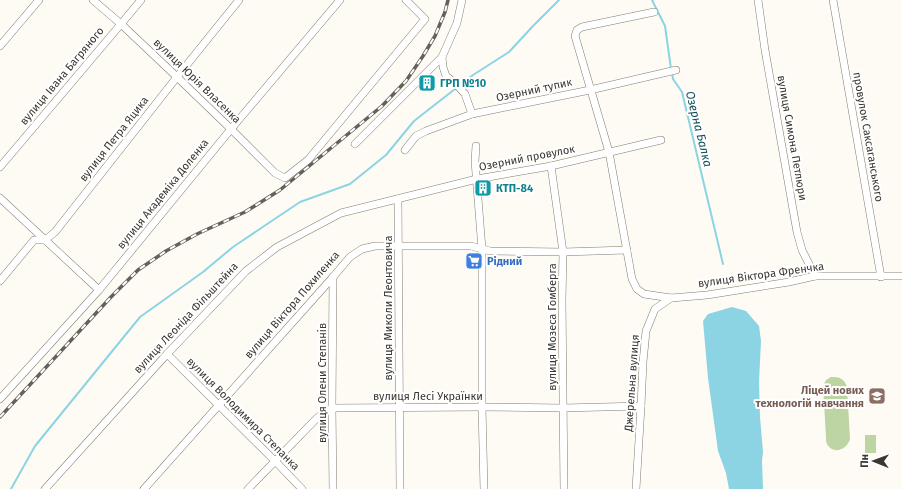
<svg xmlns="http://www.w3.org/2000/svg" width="902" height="489" font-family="'Fira Sans',sans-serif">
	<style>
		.green { fill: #bcd5a2 }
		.water { fill: #8cd4e3 }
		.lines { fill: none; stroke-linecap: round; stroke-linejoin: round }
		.stream { stroke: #8cd4e3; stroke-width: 2 }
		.minor-casing { stroke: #847c6f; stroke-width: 8 }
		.minor { stroke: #fff; stroke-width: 7 }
		.rail-casing { stroke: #64615b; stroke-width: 3.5 }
		.rail { stroke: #fff; stroke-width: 2; stroke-dasharray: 6; stroke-linecap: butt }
		.labels { text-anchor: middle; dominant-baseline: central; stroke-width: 4; stroke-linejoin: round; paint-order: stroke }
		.street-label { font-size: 11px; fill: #3a3731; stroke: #fff }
		.culture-label { font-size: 11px; font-weight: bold; fill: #0d838f; stroke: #fff; text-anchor: start }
		.shop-label { font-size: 11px; font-weight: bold; fill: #366cbe; stroke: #fff; text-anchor: start }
		.education-label { font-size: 11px; font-weight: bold; fill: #785e54; stroke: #fff; text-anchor: end }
		.water-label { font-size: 12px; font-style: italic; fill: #0f4e59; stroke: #fff }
	</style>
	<rect width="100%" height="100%" fill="#fefbf5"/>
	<!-- green -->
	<g class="green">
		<path d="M 831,377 C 840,377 844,378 847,387 L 850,439 C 847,450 833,455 827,444 C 826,442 826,440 826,437 L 823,386 L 826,380 Z"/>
		<rect x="865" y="435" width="11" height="18"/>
	</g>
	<!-- water -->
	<polygon class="water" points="732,307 746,311 759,326 761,341 759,382 760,417 763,452 762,461 763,489 729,489 726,473 718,451 708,378 703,321 708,314"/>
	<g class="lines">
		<!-- stream -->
		<g class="stream">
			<polyline points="652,0 665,26 671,69"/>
			<polyline points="672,73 673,79 682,92 723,264"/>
			<polyline points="464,82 473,75 509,52 533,26 559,0"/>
			<polyline points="11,489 35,446 140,317 203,272 233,247 300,202 350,184 386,155 414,121 455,89"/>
		</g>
		<!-- minor casing -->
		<g class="minor-casing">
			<g id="minor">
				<polyline points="93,0 121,24 177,77 231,129 275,173 285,178 308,160 425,19 406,0"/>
				<polyline points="462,0 457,23 442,57 443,67 446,76 455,83 465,94 472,114"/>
				<polyline points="758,0 765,50 797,232 802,250 815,276"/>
				<polyline points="833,0 881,277"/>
				<polyline points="654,12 582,27 577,30 575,36 609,152 632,279 637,289 644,294 671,298 707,295 789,282 815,276 902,276"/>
				<polyline points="0,46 39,0"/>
				<polyline points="355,144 442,57"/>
				<polyline points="476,146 475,161 482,249 482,407 484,489"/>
				<polyline points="405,150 416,136 426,131 472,114 590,90 676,70"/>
				<polyline points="551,166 563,252 562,301 564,489"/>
				<polyline points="0,167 121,24 141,0"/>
				<polyline points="0,198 99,290"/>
				<polyline points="398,199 400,489"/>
				<polyline points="333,277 332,408 333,489"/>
				<polyline points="0,281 34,240 45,240 55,232 177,77 239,0"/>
				<polyline points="167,354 275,461 302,489"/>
				<polyline points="0,399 99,290 231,129 340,0"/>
				<polyline points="45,489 167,354 246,271 277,247 341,213 477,179 551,166 661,140"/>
				<polyline points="144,489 333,277 350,257 362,249 375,246 471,246 490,251 563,252 627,250"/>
				<polyline points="248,489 317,418 332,408 482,407 564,408 641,406"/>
				<polyline points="636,489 641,406 643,362 646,331 655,309 671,298"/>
			</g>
		</g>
		<!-- minor -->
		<use href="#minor" class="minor"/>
		<!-- rail casing -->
		<g class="rail-casing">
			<polyline id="rail" points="0,417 111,297 138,270 166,251 197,234 245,212 280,190 382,106 406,81 423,56 435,36 445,12 448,0"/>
		</g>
		<!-- rail -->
		<use href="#rail" class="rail"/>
	</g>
	<!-- icons -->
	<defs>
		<g id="building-square" transform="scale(0.9)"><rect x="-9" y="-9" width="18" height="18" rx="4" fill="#0f9aa8" stroke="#fff"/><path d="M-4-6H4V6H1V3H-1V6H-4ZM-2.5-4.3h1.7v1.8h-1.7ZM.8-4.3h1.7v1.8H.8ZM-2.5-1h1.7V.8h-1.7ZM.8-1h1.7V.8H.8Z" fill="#fff"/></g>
		<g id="supermarket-square" transform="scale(0.9)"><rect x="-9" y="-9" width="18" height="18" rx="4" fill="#3f7fe0" stroke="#fff"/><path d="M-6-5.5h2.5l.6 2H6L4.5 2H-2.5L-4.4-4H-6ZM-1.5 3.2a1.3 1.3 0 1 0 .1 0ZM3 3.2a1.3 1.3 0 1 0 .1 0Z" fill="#fff"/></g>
		<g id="school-square" transform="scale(0.9)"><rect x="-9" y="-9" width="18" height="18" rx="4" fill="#8d6e63" stroke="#fff"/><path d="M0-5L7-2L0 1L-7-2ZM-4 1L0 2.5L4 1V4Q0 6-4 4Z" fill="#fff"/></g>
	</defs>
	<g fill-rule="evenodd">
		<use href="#building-square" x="427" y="83"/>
		<use href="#building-square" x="483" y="188"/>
		<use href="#supermarket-square" x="474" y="261"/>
		<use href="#school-square" x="877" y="396"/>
	</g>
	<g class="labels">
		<!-- street labels -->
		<g class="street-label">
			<text transform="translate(62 76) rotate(-50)">вулиця Івана Багряного</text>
			<text transform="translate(197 81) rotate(44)">вулиця Юрія Власенка</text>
			<text transform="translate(534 90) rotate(-12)">Озерний тупик</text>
			<text transform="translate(868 137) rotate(80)">провулок Саксаганського</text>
			<text transform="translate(792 138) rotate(80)">вулиця Симона Петлюри</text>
			<text transform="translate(114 139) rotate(-52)">вулиця Петра Яцика</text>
			<text transform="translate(527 158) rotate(-11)">Озерний провулок</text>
			<text transform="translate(163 194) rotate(-51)">вулиця Академіка Доленка</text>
			<text transform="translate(761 275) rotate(-8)">вулиця Віктора Френчка</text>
			<text transform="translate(292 305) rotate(-49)">вулиця Віктора Похиленка</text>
			<text transform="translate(388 308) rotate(-90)">вулиця Миколи Леонтовича</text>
			<text transform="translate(186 318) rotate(-47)">вулиця Леоніда Фільштейна</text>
			<text transform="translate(552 327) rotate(-90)">вулиця Мозеса Гомберга</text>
			<text transform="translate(322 383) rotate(-90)">вулиця Олени Степанів</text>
			<text transform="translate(632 383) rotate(-86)">Джерельна вулиця</text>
			<text x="428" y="396">вулиця Лесі Українки</text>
			<text transform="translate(243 414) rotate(45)">вулиця Володимира Степанка</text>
		</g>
		<!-- culture labels -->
		<g class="culture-label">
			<text x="440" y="83">ГРП №10</text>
			<text x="496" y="188">КТП-84</text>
		</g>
		<!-- shop labels -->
		<g class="shop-label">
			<text x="487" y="261">Рідний</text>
		</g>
		<!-- education labels -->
		<g class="education-label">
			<text x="864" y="390">Ліцей нових<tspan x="864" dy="13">технологій навчання</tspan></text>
		</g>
		<!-- water labels -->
		<g class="water-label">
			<text transform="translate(699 129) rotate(76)">Озерна Балка</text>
		</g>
	</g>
	<!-- north arrow -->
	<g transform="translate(874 461) rotate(271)" stroke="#ffffff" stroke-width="3" paint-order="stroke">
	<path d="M0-3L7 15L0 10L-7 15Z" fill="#3a3731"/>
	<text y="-6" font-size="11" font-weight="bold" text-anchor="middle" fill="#3a3731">Пн</text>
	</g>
</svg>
